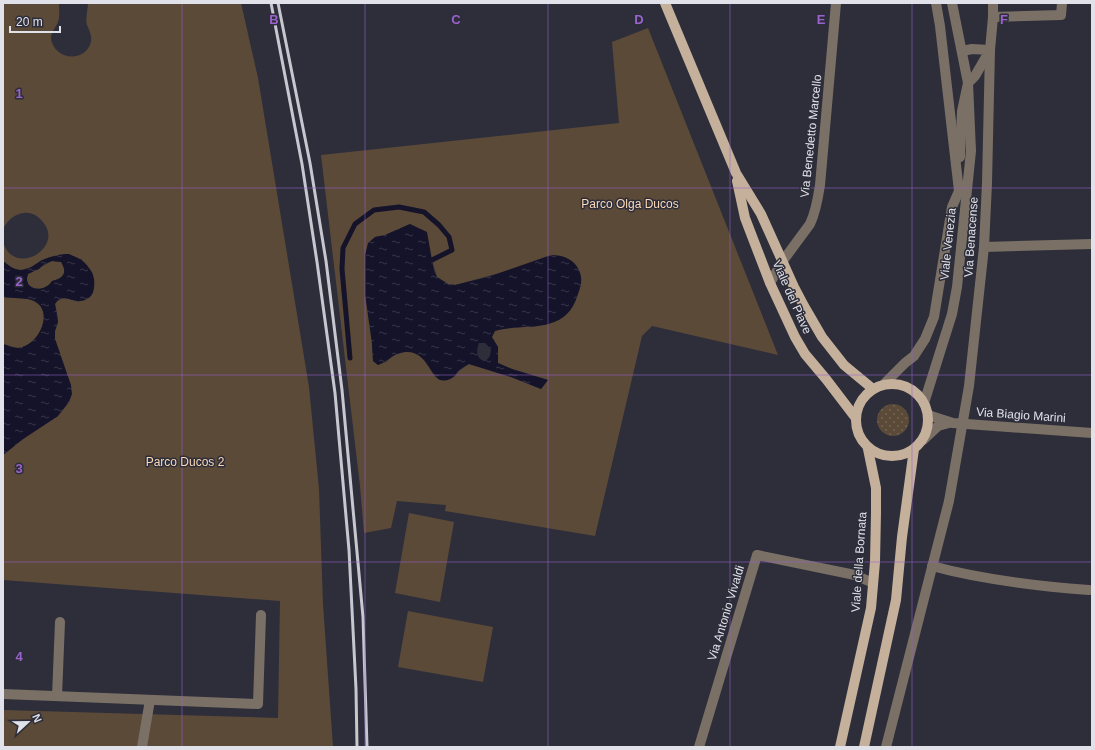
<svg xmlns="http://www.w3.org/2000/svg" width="1095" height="750" font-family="Arial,sans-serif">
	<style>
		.green { fill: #5c4a39; fill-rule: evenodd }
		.garden { fill: url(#garden-dots) }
		.water { fill: url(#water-ripples); fill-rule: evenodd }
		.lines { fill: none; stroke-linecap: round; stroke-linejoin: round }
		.stream { stroke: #141329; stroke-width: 5 }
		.minor { stroke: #7a7066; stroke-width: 10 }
		.major { stroke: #c5b09b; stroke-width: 10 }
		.rail { stroke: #c6c7cf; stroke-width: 3 }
		.grid { fill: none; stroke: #9962cc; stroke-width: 1; stroke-opacity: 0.55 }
		.labels { text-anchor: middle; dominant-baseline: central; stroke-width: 3; stroke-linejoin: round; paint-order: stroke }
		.street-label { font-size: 12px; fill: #e0e1e9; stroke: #2d2e3a }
		.park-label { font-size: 12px; fill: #fbd8b6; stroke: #2d2e3a }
		.grid-label { font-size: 13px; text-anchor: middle; font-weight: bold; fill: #9962cc; stroke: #2d2e3a; stroke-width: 3; stroke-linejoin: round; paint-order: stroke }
	</style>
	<defs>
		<pattern id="garden-dots" width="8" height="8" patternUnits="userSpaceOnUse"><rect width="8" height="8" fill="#5c4a39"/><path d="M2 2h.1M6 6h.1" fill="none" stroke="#736456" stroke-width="1.8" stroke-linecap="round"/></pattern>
		<pattern id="water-ripples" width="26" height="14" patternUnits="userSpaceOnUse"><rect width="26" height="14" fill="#141329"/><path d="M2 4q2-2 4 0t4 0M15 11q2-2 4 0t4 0" fill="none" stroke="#363548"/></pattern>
	</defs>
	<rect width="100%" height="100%" fill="#2d2e3a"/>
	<!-- green -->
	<g class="green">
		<path d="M 3,3 L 59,3 C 59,8 60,17 58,22 C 56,28 51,31 51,38 C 53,58 81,64 90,45 C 93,37 90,32 87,25 C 85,19 88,9 88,3 L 241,3 L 258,78 L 309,387 L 319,489 L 323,604 L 333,747 L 3,747 L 3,710 L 278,718 L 280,601 L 3,580 L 3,455 L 23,439 L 58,416 L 60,353 L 55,339 L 55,331 L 58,322 L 57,313 L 55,304 C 61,295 70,299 79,302 L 82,259 L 41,261 L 32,267 L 21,270 L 12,268 L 3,261 L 3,242 C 14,278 65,248 43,222 C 38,216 32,212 24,213 C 14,214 8,220 3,229 Z"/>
		<path d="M 648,28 L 778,355 L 652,326 L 642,336 L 595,536 L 445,511 L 446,505 L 397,501 L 391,528 L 364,533 L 360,486 L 321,155 L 619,123 L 612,42 ZM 410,224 L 433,264 L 437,277 L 448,284 L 455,285 L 507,271 L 550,324 L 532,327 L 508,327 L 495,331 L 491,337 L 498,347 L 498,363 L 512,369 L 548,380 L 541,389 L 511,377 L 469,364 L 459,371 L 454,377 L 428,365 L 423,357 L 415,352 L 404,352 L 394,355 L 386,362 L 378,365 L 373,361 L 372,344 L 375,237 L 385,235 Z"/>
		<path d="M 52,261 L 61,262 C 68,273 63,278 52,281 C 44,294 22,290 28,274 Z"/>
		<path d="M 3,297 C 12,299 27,297 34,301 C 55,311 39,346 18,348 C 14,348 7,345 3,344 Z"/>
		<polygon points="409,513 454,522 440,602 395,593"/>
		<polygon points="408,611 493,627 483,682 398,667"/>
	</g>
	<!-- garden -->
	<circle class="garden" cx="893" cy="420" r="16"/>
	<!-- water -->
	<g class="water">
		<path d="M 410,224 L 427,232 L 434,271 L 437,277 L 448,284 L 455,285 L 488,277 L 551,255 C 563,255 574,259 579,270 C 583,279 581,286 578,294 C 566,336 527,322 495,331 L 492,337 L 498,347 L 498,363 L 512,369 L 548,380 L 541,389 L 511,377 L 469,364 C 465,366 461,368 458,371 C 456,374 455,376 452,378 C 429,391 433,351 406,352 C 395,352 388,361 378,365 L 373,361 L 372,344 L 365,294 L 365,255 L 368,243 L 375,237 L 385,235 ZM 479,343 L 485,343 L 491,349 L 490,356 L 486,361 C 476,360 476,351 479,343 Z"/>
		<path d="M 69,254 C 78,258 84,260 89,268 C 94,274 95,280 94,288 C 94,295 87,301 80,301 C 70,302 63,292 55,304 L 58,322 L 55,331 L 55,339 L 71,385 L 72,394 L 69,402 L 58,416 L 23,439 L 3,455 L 3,344 C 7,345 14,348 18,348 C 39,346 55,311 34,301 C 27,297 12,299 3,297 L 3,261 C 8,265 13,269 19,270 C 28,271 35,264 42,260 C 51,256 60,254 69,254 ZM 52,261 L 61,262 C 68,273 63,279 52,281 C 44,294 22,290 28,274 L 39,269 L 44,264 Z"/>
	</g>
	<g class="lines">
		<!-- stream -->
		<polyline class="stream" points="350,358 342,269 343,248 355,224 374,210 399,207 424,212 439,225 449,237 452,250 432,260"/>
		<!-- minor -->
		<g class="minor">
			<polyline points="993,17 1061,15 1062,3"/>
			<polyline points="960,157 962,111 968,83 975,76 990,50 972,49 962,51"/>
			<polyline points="984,247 1092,244"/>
			<path d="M 770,283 L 782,262 L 810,224 C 816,212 818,198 820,185 L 836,3"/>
			<polyline points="884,384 905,363 914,356 925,339 934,317 952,207 959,191 940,26 936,3"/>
			<polyline points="924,403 952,314 957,287 971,151 968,83 952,3"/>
			<polyline points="928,415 953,423 1092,433"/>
			<polyline points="923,440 938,426 949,423"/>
			<path d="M 932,566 C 983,580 1036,586 1089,590"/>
			<polyline points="3,694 258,704 261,615"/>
			<polyline points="57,696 60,622"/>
			<polyline points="142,747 150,700"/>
			<polyline points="699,747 757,555 855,575 873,583"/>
			<polyline points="886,747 949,501 969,386 984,247 987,183 990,50 993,17 993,3"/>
		</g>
		<!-- major -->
		<g class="major">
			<polyline points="665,3 736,173 761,214 794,287 804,306 822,337 844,365 873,389"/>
			<polyline points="737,181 745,218 770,283 795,337 805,354 826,379 855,417"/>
			<circle cx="892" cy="420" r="36"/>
			<polyline points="840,747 871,608 875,562 876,513 876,488 868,449"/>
			<polyline points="864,747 896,600 902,537 914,449"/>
		</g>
		<!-- rail -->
		<g class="rail">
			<polyline points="271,3 302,164 317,262 335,393 349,550 356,689 357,747"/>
			<polyline points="278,3 310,163 326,261 342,390 363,617 367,747"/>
		</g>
	</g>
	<!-- grid -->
	<path class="grid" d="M 182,3 L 182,747M 365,3 L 365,747M 548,3 L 548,747M 730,3 L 730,747M 912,3 L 912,747M 3,188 L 1092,188M 3,375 L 1092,375M 3,562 L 1092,562"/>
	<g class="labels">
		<!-- street labels -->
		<g class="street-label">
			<text transform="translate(811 136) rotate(-84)">Via Benedetto Marcello</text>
			<text transform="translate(971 237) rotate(-86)">Via Benacense</text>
			<text transform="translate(948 244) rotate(-84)">Viale Venezia</text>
			<text transform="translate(792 297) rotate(66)">Viale del Piave</text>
			<text transform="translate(1021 415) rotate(4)">Via Biagio Marini</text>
			<text transform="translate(859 562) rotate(-86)">Viale della Bornata</text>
			<text transform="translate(726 613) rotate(-73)">Via Antonio Vivaldi</text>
		</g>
		<!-- park labels -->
		<g class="park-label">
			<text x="630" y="204">Parco Olga Ducos</text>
			<text x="185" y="462">Parco Ducos 2</text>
		</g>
	</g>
	<g class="grid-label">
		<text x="274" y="24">B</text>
		<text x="456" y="24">C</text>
		<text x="639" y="24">D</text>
		<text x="821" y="24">E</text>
		<text x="1004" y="24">F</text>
		<text x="19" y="98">1</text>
		<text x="19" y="286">2</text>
		<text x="19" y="473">3</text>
		<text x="19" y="661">4</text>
	</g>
	<!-- border -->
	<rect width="1095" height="750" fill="none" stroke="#e0e1e9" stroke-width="8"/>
	<!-- north arrow -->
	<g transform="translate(28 722) rotate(68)" stroke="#2d2e3a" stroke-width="3" paint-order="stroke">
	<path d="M0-3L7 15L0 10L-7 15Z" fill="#e0e1e9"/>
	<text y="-6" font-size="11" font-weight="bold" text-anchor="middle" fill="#e0e1e9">N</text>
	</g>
	<!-- scale -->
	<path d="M10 26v6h50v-6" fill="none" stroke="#e0e1e9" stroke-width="2"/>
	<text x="16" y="26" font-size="12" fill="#e0e1e9" stroke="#2d2e3a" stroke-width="3" paint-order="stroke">20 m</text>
</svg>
